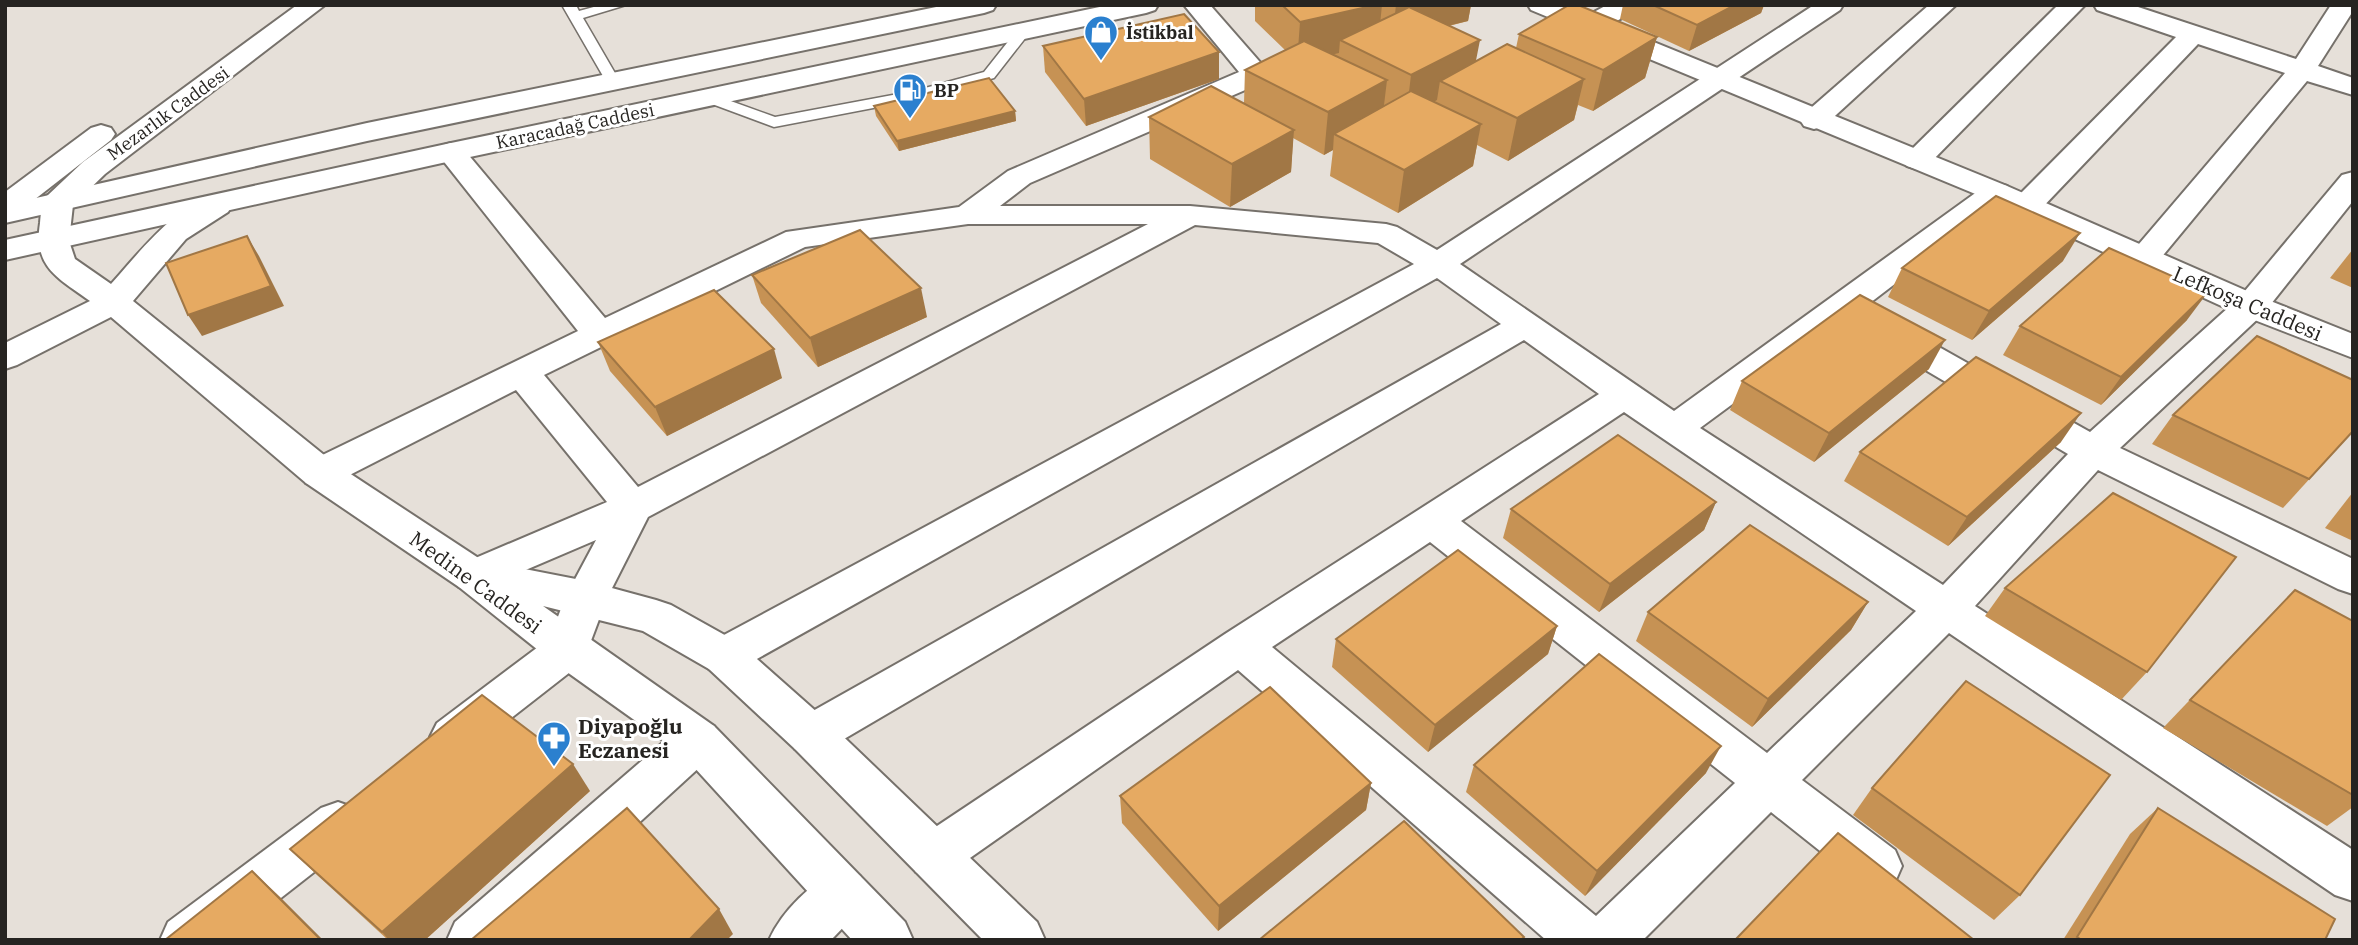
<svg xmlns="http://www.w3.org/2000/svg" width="2358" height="945" font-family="'IBM Plex Serif',serif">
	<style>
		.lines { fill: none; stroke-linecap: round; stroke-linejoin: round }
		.lane-casing { stroke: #76716b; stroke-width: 3 }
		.street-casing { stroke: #76716b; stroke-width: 4 }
		.secondary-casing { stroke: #76716b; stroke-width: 4 }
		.highway-casing { stroke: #76716b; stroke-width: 4 }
		.lane { fill: #fff; fill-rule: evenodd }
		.street { fill: #fff; fill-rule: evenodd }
		.secondary { fill: #fff; fill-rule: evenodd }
		.highway { fill: #fff; fill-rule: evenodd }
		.wall { fill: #c69254 }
		.shaded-wall { fill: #a17745 }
		.building { fill: #e6aa62; stroke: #a17745; stroke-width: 2 }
		.labels { text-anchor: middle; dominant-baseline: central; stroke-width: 6; stroke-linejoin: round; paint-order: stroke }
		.far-poi-label { font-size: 18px; font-weight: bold; fill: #262421; stroke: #fff; text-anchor: start }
		.far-street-label { font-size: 18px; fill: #262421; stroke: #fff }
		.street-label { font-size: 21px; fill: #262421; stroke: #fff }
		.poi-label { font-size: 21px; font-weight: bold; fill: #262421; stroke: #fff; text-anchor: start }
	</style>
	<rect width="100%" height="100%" fill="#e6e0d9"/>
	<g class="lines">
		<!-- lane casing -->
		<g class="lane-casing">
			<g id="lane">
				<polygon points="562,5 576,5 579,11 601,5 626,5 583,18 619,80 617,83 607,83"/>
				<polygon points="1023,28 1030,32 994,78 915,100 774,127 704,101 701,98 704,95 714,95 775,117 914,91 984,72 1018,29"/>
			</g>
		</g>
		<!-- street casing -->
		<g class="street-casing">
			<g id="street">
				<path d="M 1184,5 L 1210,5 L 1266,69 L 1270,75 L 1266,81 L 1030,183 L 1000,206 L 1190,206 L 1386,224 L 1397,227 L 1437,250 L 1814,5 L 1843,5 L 1840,10 L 1460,264 L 1674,411 L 1985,186 L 1996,183 L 2007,186 L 2011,192 L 2007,198 L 1866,306 L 2090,432 L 2239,298 L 2342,175 L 2353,172 L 2353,201 L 2263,314 L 2120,448 L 2353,559 L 2353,594 L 2338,589 L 2098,470 L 1975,606 L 2353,850 L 2353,901 L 2335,895 L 1949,633 L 1802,780 L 1895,850 L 1902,866 L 1895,882 L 1877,889 L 1859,882 L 1771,812 L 1643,940 L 1546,940 L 1238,670 L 950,872 L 933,879 L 916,872 L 908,856 L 916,840 L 1225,634 L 1599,394 L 1524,340 L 827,749 L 811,755 L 795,749 L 788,735 L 795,721 L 1501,324 L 1437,278 L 739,669 L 724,674 L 709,669 L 702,656 L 709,643 L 1414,264 L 1378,243 L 1195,225 L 648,517 L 607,598 L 583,662 L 469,751 L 453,757 L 437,751 L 430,737 L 437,723 L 550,638 L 565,598 L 596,540 L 474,592 L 459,587 L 453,576 L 459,565 L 607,502 L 516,390 L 334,483 L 320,487 L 306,483 L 301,473 L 306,463 L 578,331 L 441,158 L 436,152 L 441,146 L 451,143 L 461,146 L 605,318 L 786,232 L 959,207 L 1008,171 L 1239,72 ZM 968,224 L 1148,224 L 638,487 L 544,375 L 805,247 ZM 1844,322 L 2068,454 L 1943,585 L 1700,428 ZM 1624,412 L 1916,611 L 1767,753 L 1461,521 ZM 1430,542 L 1735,783 L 1596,916 L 1272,647 Z"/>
				<path d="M 1607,5 L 1639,5 L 1636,10 C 1619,19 1599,35 1579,30 L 1575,25 L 1579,20 Z"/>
				<polygon points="1929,5 1956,5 1824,126 1814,129 1804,126 1800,120 1804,114"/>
				<polygon points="2058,5 2085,5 1927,166 1917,169 1907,166 1902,160 1907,154"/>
				<polygon points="2094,5 2132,5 2296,59 2331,5 2353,5 2353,11 2318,66 2353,78 2353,95 2307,81 2155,265 2144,268 2133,265 2128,258 2133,251 2285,73 2198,44 2037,213 2026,215 2015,213 2011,206 2015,199 2176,37 2097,10"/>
				<polygon points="698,720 714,726 721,740 714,754 511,940 447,940 455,922 682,726"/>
				<polygon points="338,802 355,808 362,824 355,840 227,940 160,940 168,922 321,808"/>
				<path d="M 842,869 L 860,876 L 867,893 L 860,910 L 831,940 L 769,940 C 782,911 812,881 842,869 Z"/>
			</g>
		</g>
		<!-- secondary casing -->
		<g class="secondary-casing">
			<g id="secondary">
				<path d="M 297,5 L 325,5 L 105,174 L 73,205 L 69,241 L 75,259 L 111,284 C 136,257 187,188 228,198 L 232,205 L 228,212 L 186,239 L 133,301 L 334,463 L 483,561 L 586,581 L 656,600 L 671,605 L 739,643 L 827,721 L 1037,922 L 1045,940 L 983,940 L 795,749 L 709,669 L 643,631 L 543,606 L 714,726 L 905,922 L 913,940 L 852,940 L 682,754 L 553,662 L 459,587 L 306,483 L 111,317 L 17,365 L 5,369 L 5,343 L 90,301 C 58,278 33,267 40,223 C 41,213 41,205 47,196 L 83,162 Z"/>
				<polygon points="1528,5 1563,5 2007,186 2263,298 2353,334 2353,358 2239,314 1985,198 1531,10"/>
				<polygon points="101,125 111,128 115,134 111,140 16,214 5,216 5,192 91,128"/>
			</g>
		</g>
		<!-- highway casing -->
		<g class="highway-casing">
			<g id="highway">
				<polygon points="946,5 996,5 993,10 984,13 367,141 5,223 5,205 367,123"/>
				<polygon points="1109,5 1158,5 1155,10 1146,13 451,161 5,260 5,240 451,143"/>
			</g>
		</g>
		<!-- lane -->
		<use href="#lane" class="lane"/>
		<!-- street -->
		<use href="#street" class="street"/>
		<!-- secondary -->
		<use href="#secondary" class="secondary"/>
		<!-- highway -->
		<use href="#highway" class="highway"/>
	</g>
	<!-- wall -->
	<g class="wall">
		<polygon points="1255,5 1471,5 1468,21 1449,26 1476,61 1516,48 1519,34 1657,37 1645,78 1593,111 1578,105 1574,120 1508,161 1477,145 1473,166 1398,213 1330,176 1333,150 1324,155 1293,138 1291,172 1230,207 1150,159 1149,117 1244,103 1245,70 1285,50 1255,21"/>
		<polygon points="1623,5 1764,5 1761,13 1689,51 1620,19"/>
		<polygon points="1043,46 1219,79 1086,126 1045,72"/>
		<polygon points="874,106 1015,111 1016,121 899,151 876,116"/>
		<polygon points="2353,249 2353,288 2330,278"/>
		<polygon points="2063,261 1972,340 1888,297 1902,268"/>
		<polygon points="752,275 927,317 818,367 761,303"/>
		<polygon points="2187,320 2101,405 2003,355 2020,326"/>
		<polygon points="598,342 782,378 667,436 610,371"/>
		<polygon points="1929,369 1814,462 1730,410 1742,381"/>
		<polygon points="2173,415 2353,431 2283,508 2152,444"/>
		<polygon points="2061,442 1948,546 1844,481 1860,452"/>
		<polygon points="2353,492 2353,541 2325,528"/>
		<polygon points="1716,502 1704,530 1599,612 1503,538 1511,509"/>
		<polygon points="2005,588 2147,672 2121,700 1985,616"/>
		<polygon points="2295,590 2353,621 2353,807 2327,826 2163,728"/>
		<polygon points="1868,602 1851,630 1752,727 1636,641 1648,612"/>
		<polygon points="1557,626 1548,654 1428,752 1332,667 1336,639"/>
		<polygon points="1474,765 1706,773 1585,896 1466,792"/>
		<polygon points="1371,783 1366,810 1218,931 1122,823 1120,796"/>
		<polygon points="1872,788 2020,895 1994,920 1853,815"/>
		<polygon points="590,791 425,940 388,940 316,874 290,849"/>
		<polygon points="2158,808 2325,940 2063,940 2130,834"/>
	</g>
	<!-- shaded-wall -->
	<g class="shaded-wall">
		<polygon points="1376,5 1382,5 1378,44 1340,40 1339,53 1297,63 1300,22"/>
		<polygon points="1396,5 1471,5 1468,21 1392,39"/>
		<polygon points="1735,5 1764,5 1761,13 1689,51 1697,25"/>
		<polygon points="1657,37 1645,78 1593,111 1603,70"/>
		<polygon points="1480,40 1472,81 1440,81 1437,100 1406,117 1411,75"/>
		<polygon points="1219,52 1219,79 1086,126 1084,99"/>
		<polygon points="1584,79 1574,120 1508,161 1517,118"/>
		<polygon points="1387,80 1382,122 1334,134 1333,150 1324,155 1328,112"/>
		<polygon points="1015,111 1016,121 899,151 897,141"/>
		<polygon points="1481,124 1473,166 1398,213 1404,170"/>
		<polygon points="1294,130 1291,172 1230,207 1232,164"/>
		<polygon points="2080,233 2063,261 1972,340 1989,311"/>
		<polygon points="247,236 259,256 284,306 202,336 188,315"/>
		<polygon points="921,288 927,317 818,367 810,338"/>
		<polygon points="2208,292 2187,320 2101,405 2121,377"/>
		<polygon points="1945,340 1929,369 1814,462 1829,433"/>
		<polygon points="774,349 782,378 667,436 655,407"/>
		<polygon points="2081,413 2061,442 1948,546 1967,517"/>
		<polygon points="1716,502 1704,530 1599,612 1610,584"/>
		<polygon points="1868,602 1851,630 1752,727 1768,699"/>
		<polygon points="1557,626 1548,654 1428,752 1435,725"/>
		<polygon points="1721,746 1706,773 1585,896 1597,871"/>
		<polygon points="573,764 590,791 425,940 389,940 382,932"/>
		<polygon points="1371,783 1366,810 1218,931 1219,906"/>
		<polygon points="252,871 280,897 323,940 321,940"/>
		<polygon points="719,909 733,934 727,940 689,940"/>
	</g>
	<!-- building -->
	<g class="building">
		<polygon points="1282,5 1376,5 1300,22"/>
		<polygon points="1569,5 1578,5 1657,37 1603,70 1519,34"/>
		<polygon points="1653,5 1735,5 1697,25"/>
		<polygon points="1409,7 1480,40 1411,75 1340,40"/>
		<polygon points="1184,14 1219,52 1084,99 1043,46"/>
		<polygon points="1304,41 1387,80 1328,112 1245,70"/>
		<polygon points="1507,44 1584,79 1517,118 1440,81"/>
		<polygon points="989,78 1015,111 897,141 874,106"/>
		<polygon points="1211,86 1294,130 1232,164 1149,117"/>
		<polygon points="1411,91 1481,124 1404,170 1334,134"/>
		<polygon points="1996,196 2080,233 1989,311 1902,268"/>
		<polygon points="860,230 921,288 810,338 752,275"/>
		<polygon points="247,236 271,286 188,315 166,263"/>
		<polygon points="2109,248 2208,292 2121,377 2020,326"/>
		<polygon points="714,290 774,349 655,407 598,342"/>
		<polygon points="1860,295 1945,340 1829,433 1742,381"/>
		<polygon points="2257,336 2353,380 2353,431 2309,479 2173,415"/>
		<polygon points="1976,357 2081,413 1967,517 1860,452"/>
		<polygon points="1618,435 1716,502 1610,584 1511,509"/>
		<polygon points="2113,493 2236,557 2147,672 2005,588"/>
		<polygon points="1750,525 1868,602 1768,699 1648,612"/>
		<polygon points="1458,550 1557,626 1435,725 1336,639"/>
		<polygon points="2295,590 2353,621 2353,795 2190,700"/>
		<polygon points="1599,654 1721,746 1597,871 1474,765"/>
		<polygon points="1966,681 2110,775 2020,895 1872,788"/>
		<polygon points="1270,687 1371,783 1219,906 1120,796"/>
		<polygon points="482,695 573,764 382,932 290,849"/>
		<polygon points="627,808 719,909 689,940 471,940"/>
		<polygon points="2158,808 2335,919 2325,940 2082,940 2077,937"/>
		<polygon points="1404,821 1524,937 1521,940 1259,940"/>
		<polygon points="1838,833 1974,940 1735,940"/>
		<polygon points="252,871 321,940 165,940"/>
	</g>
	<!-- icons -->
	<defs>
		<g id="shop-pin" transform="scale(1.75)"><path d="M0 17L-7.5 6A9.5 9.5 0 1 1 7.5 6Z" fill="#2b80cf" stroke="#fff"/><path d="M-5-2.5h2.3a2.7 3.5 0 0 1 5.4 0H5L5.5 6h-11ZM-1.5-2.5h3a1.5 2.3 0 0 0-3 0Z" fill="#fff"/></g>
		<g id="fuel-pin" transform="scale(1.75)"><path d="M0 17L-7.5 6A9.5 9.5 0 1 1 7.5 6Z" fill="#2b80cf" stroke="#fff"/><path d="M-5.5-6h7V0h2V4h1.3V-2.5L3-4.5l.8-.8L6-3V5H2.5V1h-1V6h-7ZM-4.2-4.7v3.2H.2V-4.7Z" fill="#fff"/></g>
		<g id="pharmacy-pin" transform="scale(1.75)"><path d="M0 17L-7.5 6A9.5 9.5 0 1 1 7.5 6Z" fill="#2b80cf" stroke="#fff"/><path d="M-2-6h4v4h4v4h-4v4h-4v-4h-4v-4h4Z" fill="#fff"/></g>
	</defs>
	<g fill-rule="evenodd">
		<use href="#shop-pin" x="1101" y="32"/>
		<use href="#fuel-pin" x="910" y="90"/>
		<use href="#pharmacy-pin" x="554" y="738"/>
	</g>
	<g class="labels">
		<!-- far-poi labels -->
		<g class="far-poi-label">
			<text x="1126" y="32">İstikbal</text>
			<text x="934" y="90">BP</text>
		</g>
		<!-- far-street labels -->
		<g class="far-street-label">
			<text transform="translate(168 113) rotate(-36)">Mezarlık Caddesi</text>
			<text transform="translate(575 126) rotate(-12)">Karacadağ Caddesi</text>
		</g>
		<!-- street labels -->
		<g class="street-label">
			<text transform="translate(2248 303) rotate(23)">Lefkoşa Caddesi</text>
			<text transform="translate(476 582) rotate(36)">Medine Caddesi</text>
		</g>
		<!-- poi labels -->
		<g class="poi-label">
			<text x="578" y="726">Diyapoğlu<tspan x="578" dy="24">Eczanesi</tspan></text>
		</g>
	</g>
	<!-- border -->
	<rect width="2358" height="945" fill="none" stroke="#262421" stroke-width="14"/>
</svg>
